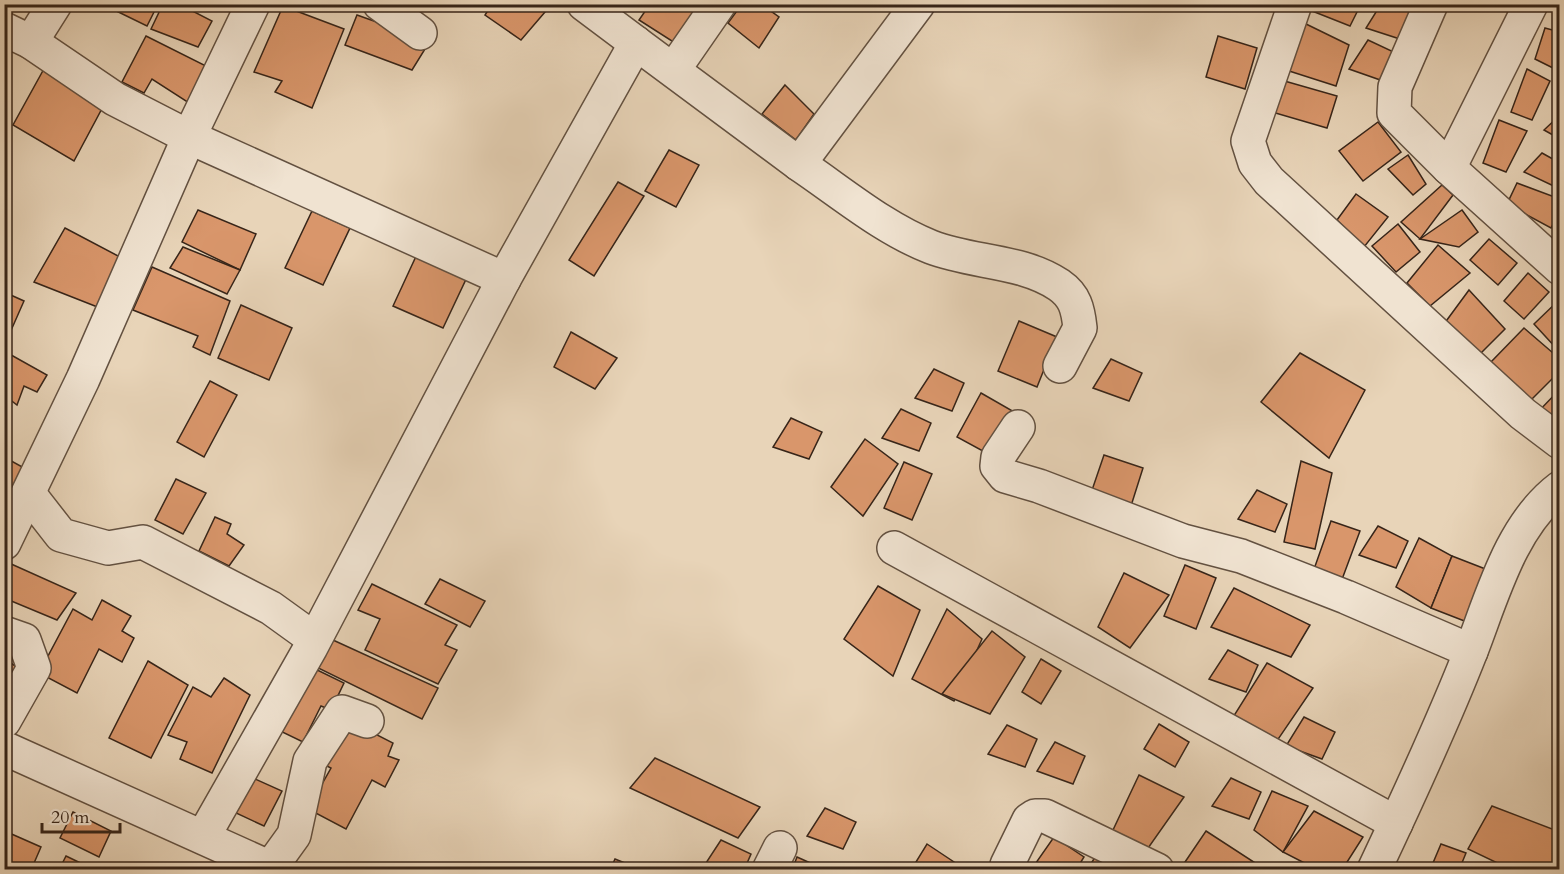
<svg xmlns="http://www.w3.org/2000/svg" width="1564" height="874" font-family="Cardo,serif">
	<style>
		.building { fill: #d9966b; stroke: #372519; stroke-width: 1.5 }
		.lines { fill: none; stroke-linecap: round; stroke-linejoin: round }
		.minor-casing { stroke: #635141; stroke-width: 36 }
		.minor { stroke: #f0e3d1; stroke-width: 33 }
	</style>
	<rect width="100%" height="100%" fill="#e8d4b8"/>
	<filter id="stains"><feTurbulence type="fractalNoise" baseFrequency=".00333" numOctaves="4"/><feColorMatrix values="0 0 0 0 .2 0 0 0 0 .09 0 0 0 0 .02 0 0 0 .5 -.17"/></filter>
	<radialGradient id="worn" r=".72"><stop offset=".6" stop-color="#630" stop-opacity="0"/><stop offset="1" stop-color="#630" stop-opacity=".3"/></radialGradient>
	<!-- building -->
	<g class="building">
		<polygon points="102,4 158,4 147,26"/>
		<polygon points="163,4 179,4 212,21 198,47 151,29"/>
		<polygon points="492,4 537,4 545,12 521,40 485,15"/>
		<polygon points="650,4 702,4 675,43 639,20"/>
		<polygon points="742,4 761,4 779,17 759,48 728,23"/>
		<polygon points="1303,4 1361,4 1350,26 1302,7"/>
		<polygon points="1381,4 1397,4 1415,13 1403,40 1366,28"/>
		<polygon points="283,6 344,29 312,108 275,92 282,81 254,72"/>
		<polygon points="357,15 430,41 412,70 345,45"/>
		<polygon points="1304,23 1349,45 1336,86 1286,70"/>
		<polygon points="1545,28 1560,32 1559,71 1535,59"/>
		<polygon points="146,36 208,67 189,103 152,79 144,93 122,82"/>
		<polygon points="1218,36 1257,48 1245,89 1206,77"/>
		<polygon points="1368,40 1398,54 1386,82 1349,69"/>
		<polygon points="45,67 106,101 74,161 13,125"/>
		<polygon points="1527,69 1550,81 1532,120 1511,112"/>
		<polygon points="1281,80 1337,96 1327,128 1272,112"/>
		<polygon points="785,85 814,114 796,140 762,114"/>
		<polygon points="1560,115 1560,139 1544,130"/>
		<polygon points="1499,120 1527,131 1506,172 1483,163"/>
		<polygon points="1378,122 1401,152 1363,181 1339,151"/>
		<polygon points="669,150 699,165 676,207 645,191"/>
		<polygon points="1542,153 1560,163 1560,189 1524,172"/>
		<polygon points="1408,155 1426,184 1413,195 1388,169"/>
		<polygon points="618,182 644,196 594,276 569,260"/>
		<polygon points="1517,183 1560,199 1560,210 1551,228 1507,204"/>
		<polygon points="1442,185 1453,195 1420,239 1401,222"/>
		<polygon points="1356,194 1388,217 1364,247 1337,220"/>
		<polygon points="198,210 256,234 240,270 182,242"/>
		<polygon points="1462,210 1478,232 1459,247 1420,239"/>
		<polygon points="312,211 350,228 323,285 285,268"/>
		<polygon points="1398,224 1420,252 1396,272 1372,246"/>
		<polygon points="65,228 120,257 100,308 34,282"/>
		<polygon points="1489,239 1517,263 1498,285 1470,260"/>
		<polygon points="1438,245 1470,273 1430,306 1407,283"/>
		<polygon points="183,247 240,270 227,294 170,268"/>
		<polygon points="418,252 468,275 443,328 393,306"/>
		<polygon points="152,267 230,301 210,355 193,347 198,336 133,310"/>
		<polygon points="1528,273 1549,292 1524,319 1504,301"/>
		<polygon points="1469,290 1505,329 1479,355 1444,324"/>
		<polygon points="4,292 24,301 5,344 4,344"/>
		<polygon points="1560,299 1560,347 1557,349 1534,324"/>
		<polygon points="241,305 292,328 269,380 218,358"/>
		<polygon points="1019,321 1057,337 1037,387 998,371"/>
		<polygon points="1524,328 1560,359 1560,371 1529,402 1490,363"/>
		<polygon points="571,332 617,358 595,389 554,367"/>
		<polygon points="4,351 47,375 37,392 24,386 17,405 4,395"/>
		<polygon points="1300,353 1365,390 1329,458 1261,402"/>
		<polygon points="1111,359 1142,373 1129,401 1093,388"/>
		<polygon points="934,369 964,383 952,411 915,398"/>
		<polygon points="210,381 237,395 204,457 177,442"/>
		<polygon points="1560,389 1560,435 1536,414"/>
		<polygon points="981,393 1016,413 992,456 957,437"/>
		<polygon points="901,409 931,423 919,451 882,438"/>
		<polygon points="791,418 822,432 809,459 773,447"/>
		<polygon points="865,439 898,464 863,516 831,487"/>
		<polygon points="1104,455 1143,468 1130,509 1090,496"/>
		<polygon points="4,457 26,469 8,502 4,500"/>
		<polygon points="1301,461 1332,473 1315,549 1284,542"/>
		<polygon points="904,462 932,474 912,520 884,508"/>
		<polygon points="176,479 206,493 183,534 155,520"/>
		<polygon points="1257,490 1287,504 1275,532 1238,519"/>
		<polygon points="215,517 231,524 227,534 244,545 229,566 199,551"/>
		<polygon points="1331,521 1360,531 1341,582 1313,572"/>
		<polygon points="1378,526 1408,541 1396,568 1359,555"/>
		<polygon points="1419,538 1452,556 1431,608 1396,587"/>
		<polygon points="1452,556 1488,570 1467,622 1431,608"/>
		<polygon points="9,563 76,593 57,620 4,598 4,572"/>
		<polygon points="1185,565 1216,578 1196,629 1164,616"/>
		<polygon points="1124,573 1169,595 1130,648 1098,627"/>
		<polygon points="440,579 485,601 470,627 425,604"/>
		<polygon points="372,584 457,625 445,645 457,650 438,684 365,650 380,619 358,610"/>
		<polygon points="878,586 920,610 893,676 844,639"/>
		<polygon points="1234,588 1310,625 1291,657 1211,627"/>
		<polygon points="102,600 131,616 122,631 134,638 122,662 99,649 77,693 39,673 73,609 92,620"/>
		<polygon points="947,609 982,639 954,701 912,679"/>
		<polygon points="992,631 1025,657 990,714 942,694"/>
		<polygon points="322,635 438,688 422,719 308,663"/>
		<polygon points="1228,650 1258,665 1246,692 1209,679"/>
		<polygon points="4,659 27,673 4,695"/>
		<polygon points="1041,659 1061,671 1041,704 1022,692"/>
		<polygon points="148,661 188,685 151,758 109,738"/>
		<polygon points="1267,663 1313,688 1270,751 1230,722"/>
		<polygon points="307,665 344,683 331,710 321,706 303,742 276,729"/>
		<polygon points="224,678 250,695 212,773 180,759 187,742 168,735 193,687 211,697"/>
		<polygon points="1304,717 1335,732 1322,759 1286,746"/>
		<polygon points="344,718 393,743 388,756 399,760 385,787 372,780 346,829 308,809 331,768 321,763"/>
		<polygon points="1159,724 1189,742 1175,767 1144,749"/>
		<polygon points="1007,725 1037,739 1025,767 988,754"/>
		<polygon points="1055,742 1085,756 1073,784 1037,771"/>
		<polygon points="655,758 760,807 738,838 630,788"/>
		<polygon points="1139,775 1184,797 1146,851 1113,830"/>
		<polygon points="253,778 282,791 264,826 236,813"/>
		<polygon points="1231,778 1261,792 1249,819 1212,806"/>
		<polygon points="1272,791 1308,806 1283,852 1254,830"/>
		<polygon points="1492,806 1560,832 1558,870 1512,870 1468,849"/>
		<polygon points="825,808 856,822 843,849 807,836"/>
		<polygon points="1314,811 1363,837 1342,870 1318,870 1283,852"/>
		<polygon points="73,812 111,831 99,857 60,838"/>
		<polygon points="1206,831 1263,868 1262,870 1196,870 1183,865"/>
		<polygon points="7,832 41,847 31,870 4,870 4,837"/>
		<polygon points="1054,837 1084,857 1076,870 1037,870 1033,867"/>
		<polygon points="721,840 751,854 744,870 702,869"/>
		<polygon points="927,844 966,870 911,870"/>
		<polygon points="1441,844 1466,853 1459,870 1430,870"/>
		<polygon points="1097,854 1127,870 1087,870"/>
		<polygon points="66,856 95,870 59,870"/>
		<polygon points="797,857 826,870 792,870"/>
		<polygon points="615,859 642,870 610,870"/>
	</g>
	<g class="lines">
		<!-- minor casing -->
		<g class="minor-casing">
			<g id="minor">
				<polyline points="380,4 420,33"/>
				<polyline points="584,4 636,43"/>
				<polyline points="1295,4 1248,141 1255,163 1269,181 1523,414 1560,442"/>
				<polyline points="1431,4 1395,87 1394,113 1449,168 1560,268"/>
				<polyline points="4,29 31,42 115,99 189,137 504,279"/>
				<polyline points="31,42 55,4"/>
				<polyline points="674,69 719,4"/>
				<path d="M 799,164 C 842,193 883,228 931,247 C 972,263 1022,260 1059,285 C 1075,296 1078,309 1080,328 L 1060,366"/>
				<polyline points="1449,168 1531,4"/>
				<polyline points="1018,427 998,457 997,466 1005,476 1039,486 1183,541 1241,556 1346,597 1471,651"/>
				<polyline points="29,494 61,535 108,548 143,542 271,608 314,639"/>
				<polyline points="4,543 83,379 189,137 253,4"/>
				<polyline points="894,548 1396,823"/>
				<polyline points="4,633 24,640 34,668 4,721"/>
				<polyline points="4,748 275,870"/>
				<polyline points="203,837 311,647 504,279 636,43 799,164 918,4"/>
				<polyline points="1007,865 1029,820 1035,816 1045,816 1157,870"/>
				<polyline points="271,867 294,835 310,761 342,712 367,721"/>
				<polyline points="769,870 780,848"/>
				<path d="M 1374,870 C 1408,798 1442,725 1471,651 C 1492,597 1511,525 1560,488"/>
			</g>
		</g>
		<!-- minor -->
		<use href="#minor" class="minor"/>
	</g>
	<!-- margin -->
	<rect width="1564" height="874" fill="none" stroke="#e8d4b8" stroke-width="24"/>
	<rect x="6" y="6" width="1552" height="862" fill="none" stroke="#372519" stroke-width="3"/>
	<rect x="12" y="12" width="1540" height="850" fill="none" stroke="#372519" stroke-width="1.5"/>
	<!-- scale -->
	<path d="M42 823v9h78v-9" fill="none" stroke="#372519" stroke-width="3"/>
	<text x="51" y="823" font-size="18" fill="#372519" stroke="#f0e3d1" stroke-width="4.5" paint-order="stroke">20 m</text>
	<rect width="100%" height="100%" filter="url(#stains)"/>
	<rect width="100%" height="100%" fill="url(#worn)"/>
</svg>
